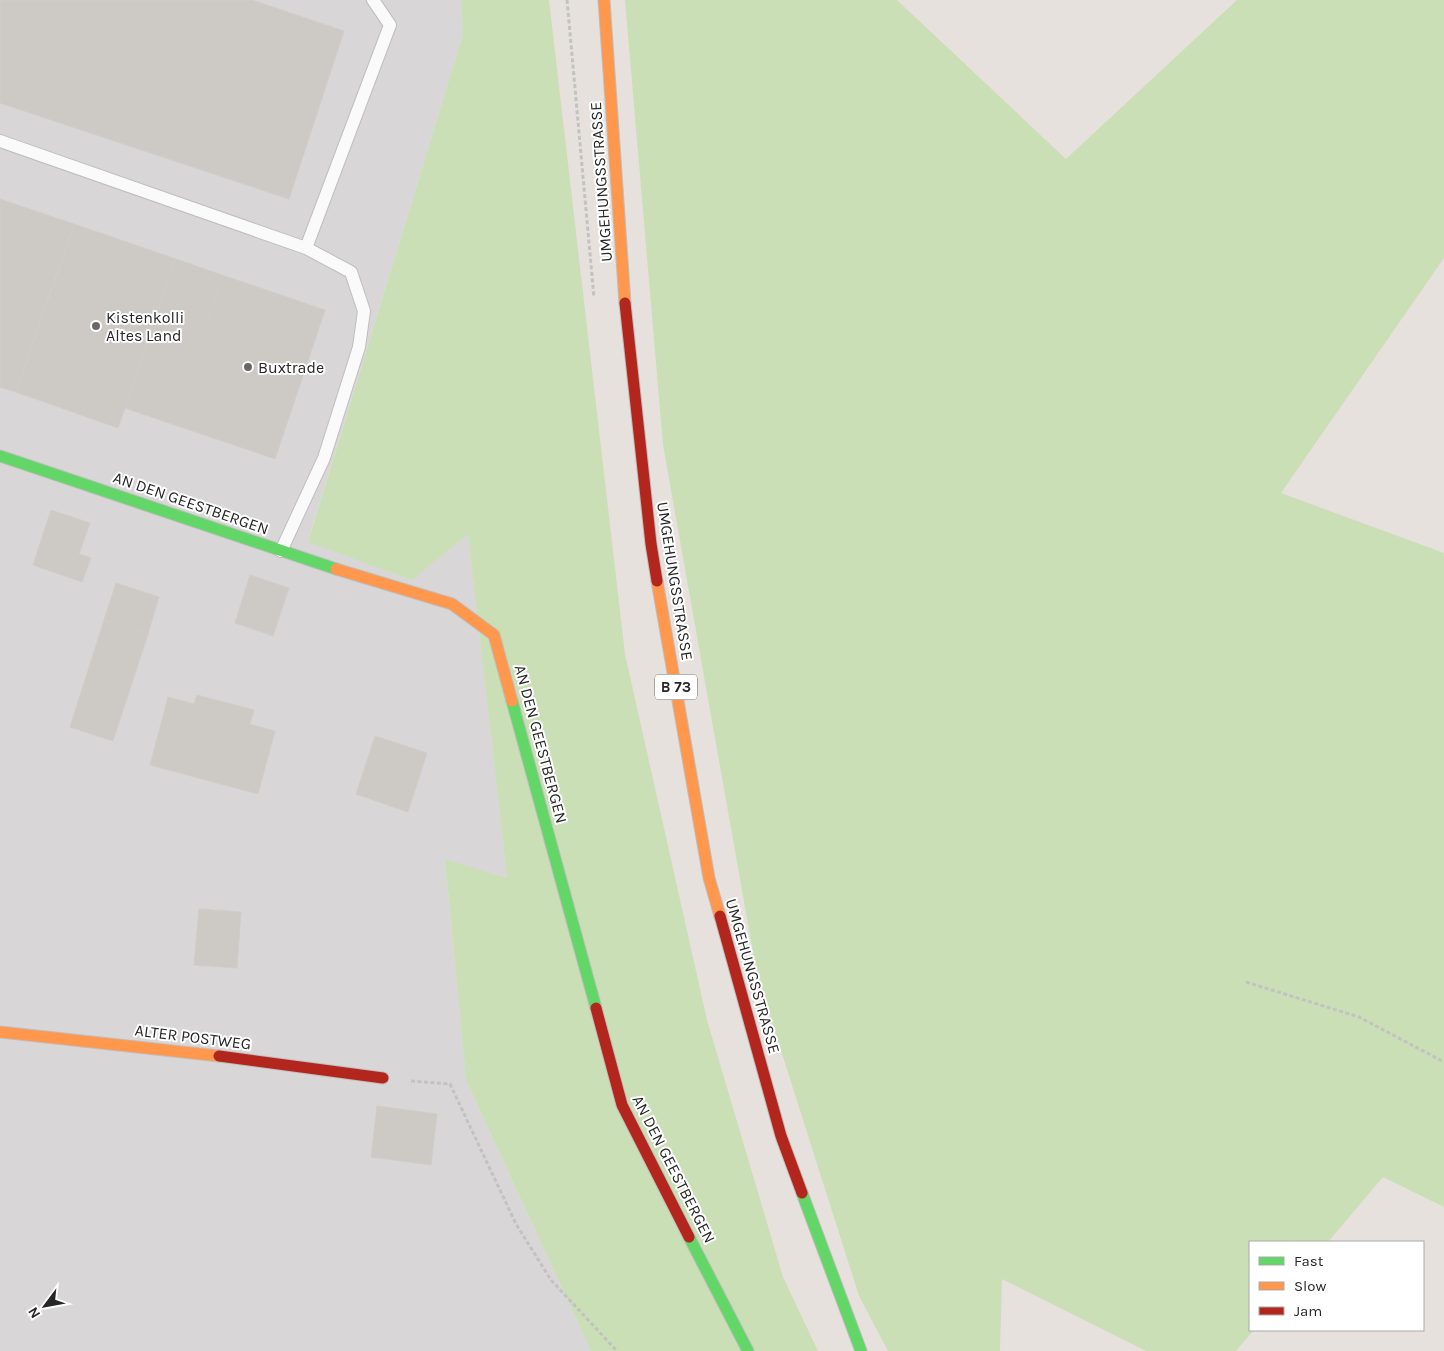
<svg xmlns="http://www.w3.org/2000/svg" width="1444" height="1351" font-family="Karla,sans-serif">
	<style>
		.industrial { fill: #d9d6d8 }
		.green { fill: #cbdfb6 }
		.building { fill: #cdcac6; stroke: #d0cdc9 }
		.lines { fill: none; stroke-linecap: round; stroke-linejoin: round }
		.lane-casing { stroke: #bfbebe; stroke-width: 14 }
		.fast-casing { stroke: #bfbebe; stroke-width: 13 }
		.slow-casing { stroke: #bfbebe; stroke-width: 13 }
		.jam-casing { stroke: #bfbebe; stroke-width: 13 }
		.path { stroke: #c2c2c1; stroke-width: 3; stroke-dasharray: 4 2.5; stroke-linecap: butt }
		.lane { stroke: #fbfafa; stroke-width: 12 }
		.fast { stroke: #63d668; stroke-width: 11 }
		.slow { stroke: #ff974d; stroke-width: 11 }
		.jam { stroke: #b3261e; stroke-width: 11 }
		.poi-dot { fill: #6a6866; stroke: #fff; stroke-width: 2 }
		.labels { text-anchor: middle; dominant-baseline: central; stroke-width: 4; stroke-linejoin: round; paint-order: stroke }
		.shield { fill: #fff; stroke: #686868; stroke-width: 1 }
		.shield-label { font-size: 15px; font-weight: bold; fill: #272727 }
		.street-label { font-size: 16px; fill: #272727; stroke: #fff }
		.poi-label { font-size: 16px; fill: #272727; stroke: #fff; text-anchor: start }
	</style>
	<rect width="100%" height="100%" fill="#e6e1dc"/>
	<!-- industrial -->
	<polygon class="industrial" points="0,0 461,0 463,34 308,541 468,533 507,878 445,860 466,1080 591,1351 0,1351"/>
	<!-- green -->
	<g class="green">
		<polygon points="461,0 549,0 625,654 707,1020 783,1277 818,1351 591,1351 466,1080 445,859 507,878 468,534 412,580 308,542 463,34"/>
		<polygon points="625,0 897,0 1066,159 1237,0 1444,0 1444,258 1281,493 1444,553 1444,1207 1383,1177 1328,1242 1250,1242 1250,1330 1254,1330 1236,1351 1146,1351 1002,1279 1000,1351 888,1351 859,1296 757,975 663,445"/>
	</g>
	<!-- building -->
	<g class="building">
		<polygon points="0,0 252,0 344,31 289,199 0,103"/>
		<polygon points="0,199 74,224 16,392 0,387"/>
		<polygon points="74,224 176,259 118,428 16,392"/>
		<polygon points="176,259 222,275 172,424 125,408"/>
		<polygon points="222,275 325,310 275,459 172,424"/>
		<polygon points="51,510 90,523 79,554 91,558 82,582 33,565"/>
		<polygon points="250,575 289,588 273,636 235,623"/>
		<polygon points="116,583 159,597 148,634 104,620"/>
		<polygon points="104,620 148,634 113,741 70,727"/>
		<polygon points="197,695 254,710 250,724 275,731 258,794 150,765 168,697 194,704"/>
		<polygon points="375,736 427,753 408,812 356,794"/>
		<polygon points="199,909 241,912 237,968 194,965"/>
		<polygon points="377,1106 437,1114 431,1165 371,1157"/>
	</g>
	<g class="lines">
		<!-- lane casing -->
		<g class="lane-casing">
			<g id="lane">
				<polyline points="0,141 306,248 351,272 364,311 359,347 324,458 281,551"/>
				<polyline points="306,248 390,25 373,0"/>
			</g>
		</g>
		<!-- fast casing -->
		<g class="fast-casing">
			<g id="fast">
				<polyline points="0,456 336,569"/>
				<polyline points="512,701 596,1008"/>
				<polyline points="802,1193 861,1351"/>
				<polyline points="689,1237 748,1351"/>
			</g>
		</g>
		<!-- slow casing -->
		<g class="slow-casing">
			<g id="slow">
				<polyline points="604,0 625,303"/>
				<polyline points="336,569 452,604 494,635 512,701"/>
				<polyline points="657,581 709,878 720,916"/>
				<polyline points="0,1032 219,1056"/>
			</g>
		</g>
		<!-- jam casing -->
		<g class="jam-casing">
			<g id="jam">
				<polyline points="625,303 651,544 657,581"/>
				<polyline points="720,916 781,1136 802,1193"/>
				<polyline points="596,1008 622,1105 689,1237"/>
				<polyline points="219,1056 383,1078"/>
			</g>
		</g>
		<!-- path -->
		<g class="path">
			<polyline points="567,0 594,298"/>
			<polyline points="1246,982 1359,1017 1444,1062"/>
			<polyline points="411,1081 450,1084 516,1224 551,1280 617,1351"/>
		</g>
		<!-- lane -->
		<use href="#lane" class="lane"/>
		<!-- fast -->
		<use href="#fast" class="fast"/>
		<!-- slow -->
		<use href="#slow" class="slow"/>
		<!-- jam -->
		<use href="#jam" class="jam"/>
	</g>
	<!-- markers -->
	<g class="poi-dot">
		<circle cx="96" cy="326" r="5"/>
		<circle cx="248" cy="367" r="5"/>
	</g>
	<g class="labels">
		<!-- shield labels -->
		<rect class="shield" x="655" y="674.5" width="42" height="25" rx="4"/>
		<g class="shield-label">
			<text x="676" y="687">B 73</text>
		</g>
		<!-- street labels -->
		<g class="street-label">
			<text transform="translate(601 182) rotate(-94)">UMGEHUNGSSTRASSE</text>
			<text transform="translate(191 503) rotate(19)">AN DEN GEESTBERGEN</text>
			<text transform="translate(675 581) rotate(81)">UMGEHUNGSSTRASSE</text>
			<text transform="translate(541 744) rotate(75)">AN DEN GEESTBERGEN</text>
			<text transform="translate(753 976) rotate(74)">UMGEHUNGSSTRASSE</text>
			<text transform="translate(193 1037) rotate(7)">ALTER POSTWEG</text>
			<text transform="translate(674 1169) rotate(63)">AN DEN GEESTBERGEN</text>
		</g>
		<!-- poi labels -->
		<g class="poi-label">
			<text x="106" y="317">Kistenkolli<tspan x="106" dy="18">Altes Land</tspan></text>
			<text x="258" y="367">Buxtrade</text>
		</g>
	</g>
	<!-- legend -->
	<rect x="1249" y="1241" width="175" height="90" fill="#ffffff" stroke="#a9a9a9"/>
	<rect x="1259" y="1257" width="25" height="8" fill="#63d668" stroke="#a9a9a9"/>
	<text x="1294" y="1266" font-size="15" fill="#272727">Fast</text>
	<rect x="1259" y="1282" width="25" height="8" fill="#ff974d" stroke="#a9a9a9"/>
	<text x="1294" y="1291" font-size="15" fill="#272727">Slow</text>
	<rect x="1259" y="1307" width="25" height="8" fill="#b3261e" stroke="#a9a9a9"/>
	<text x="1294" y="1316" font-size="15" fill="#272727">Jam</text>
	<!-- north arrow -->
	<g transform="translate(45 1306) rotate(238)" stroke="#ffffff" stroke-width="4" paint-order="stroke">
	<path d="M0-4L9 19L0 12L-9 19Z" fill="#272727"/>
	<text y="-8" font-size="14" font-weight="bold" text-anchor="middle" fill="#272727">N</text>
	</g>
</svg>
